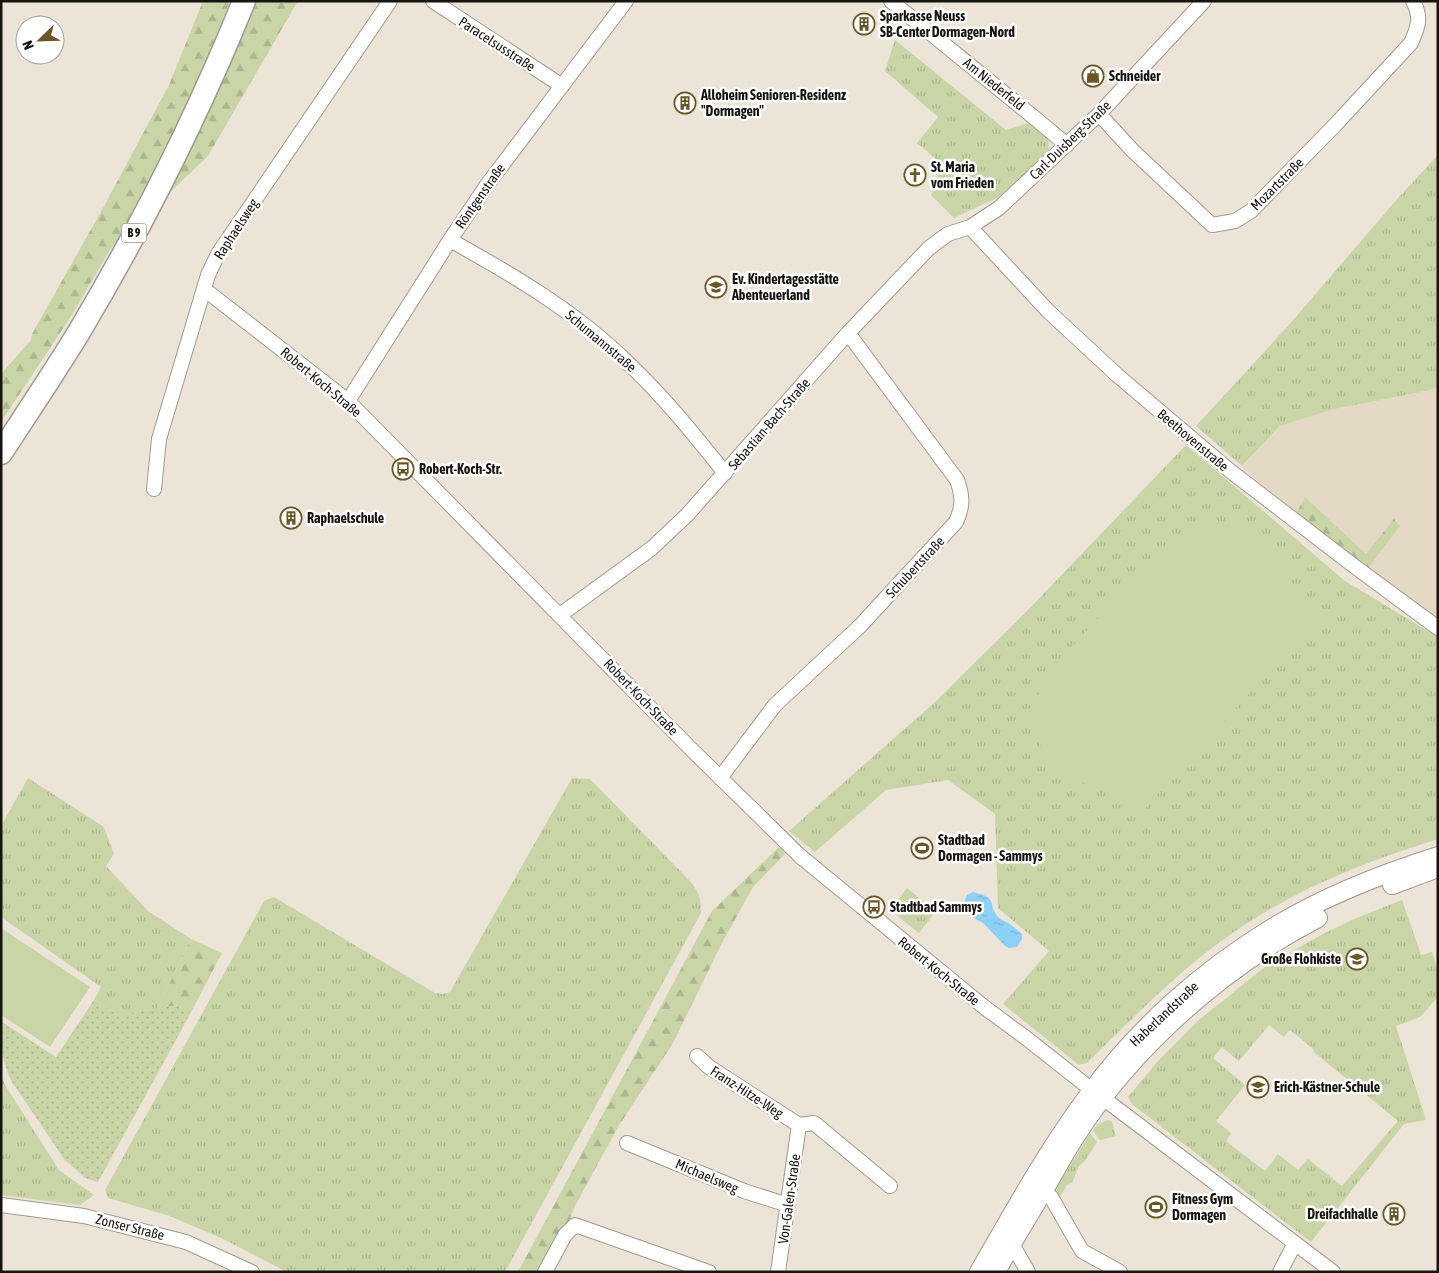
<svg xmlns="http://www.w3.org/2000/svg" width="1439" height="1273" viewBox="0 0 1439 1273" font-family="'Asap Condensed',sans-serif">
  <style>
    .built { fill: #e4d9c5 }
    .grass { fill: url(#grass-tufts); fill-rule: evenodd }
    .forest { fill: url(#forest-firs) }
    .garden { fill: url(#garden-dots) }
    .pitch { fill: #c9d5a7 }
    .water { fill: url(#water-ripples) }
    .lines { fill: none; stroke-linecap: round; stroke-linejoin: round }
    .minor-casing { stroke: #a19a8e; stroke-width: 16 }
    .tertiary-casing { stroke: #a19a8e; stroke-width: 20 }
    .primary-casing { stroke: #a19a8e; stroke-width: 25 }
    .minor { stroke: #fff; stroke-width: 14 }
    .tertiary { stroke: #fff; stroke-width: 18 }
    .primary { stroke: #fff; stroke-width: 22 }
    .labels { text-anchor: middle; stroke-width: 5; stroke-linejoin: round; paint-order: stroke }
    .shield { fill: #fff; stroke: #5d5a58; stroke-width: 1 }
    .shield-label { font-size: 12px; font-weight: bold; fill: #171410 }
    .poi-label { font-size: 14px; font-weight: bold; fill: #171410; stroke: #fff; text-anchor: start }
    .street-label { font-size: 14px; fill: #171410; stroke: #fff }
  </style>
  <defs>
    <pattern id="grass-tufts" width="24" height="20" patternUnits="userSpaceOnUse" patternTransform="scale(1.25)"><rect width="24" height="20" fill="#c9d5a7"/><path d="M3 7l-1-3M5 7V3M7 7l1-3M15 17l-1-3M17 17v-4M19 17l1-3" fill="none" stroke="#acb68f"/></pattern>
    <pattern id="forest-firs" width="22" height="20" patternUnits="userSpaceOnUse" patternTransform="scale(1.25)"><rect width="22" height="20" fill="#c9d5a7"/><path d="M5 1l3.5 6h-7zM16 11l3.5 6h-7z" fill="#acb68f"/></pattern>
    <pattern id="garden-dots" width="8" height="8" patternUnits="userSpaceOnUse" patternTransform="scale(1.25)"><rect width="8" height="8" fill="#c9d5a7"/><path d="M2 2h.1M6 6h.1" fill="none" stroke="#acb68f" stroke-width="1.8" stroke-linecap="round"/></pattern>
    <pattern id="water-ripples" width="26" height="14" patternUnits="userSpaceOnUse" patternTransform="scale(1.25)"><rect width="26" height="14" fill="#8dd1f8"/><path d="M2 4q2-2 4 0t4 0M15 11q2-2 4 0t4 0" fill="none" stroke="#79b3d4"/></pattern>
  </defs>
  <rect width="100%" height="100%" fill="#ece4d7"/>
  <path class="built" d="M 1438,366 L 1438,621 L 1296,514 L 1242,467 L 1305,400 Z"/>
  <path class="grass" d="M 895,40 L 1006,130 L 1033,122 L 1048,137 L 1049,153 L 1003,195 L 954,218 L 931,195 L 942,164 L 917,143 L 938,117 L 885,71 Z
    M 1438,155 L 1438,386 L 1430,390 L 1334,409 L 1280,426 L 1242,466 L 1196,426 L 1288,326 L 1398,198 Z
    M 1186,445 L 1345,581 L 1438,637 L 1438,839 C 1367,861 1296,889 1234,932 C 1180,969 1134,1017 1087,1063 L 1079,1065 L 1003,1004 L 1049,951 L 998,908 L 995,814 L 948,780 L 886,790 L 815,852 L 789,831 L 935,702 L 1029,609 Z
    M 28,778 L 104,827 L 114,854 L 106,866 L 148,911 L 191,939 L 157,1009 L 118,1015 L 94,1000 L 101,987 L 4,919 L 1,914 L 1,826 Z
    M 572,778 L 590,779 L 690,881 C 699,892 701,899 701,913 L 505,1272 L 287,1272 L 223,1239 L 170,1216 L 108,1198 L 105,1190 L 264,901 L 274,897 L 435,993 L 443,994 L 450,992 Z
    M 907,888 L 936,911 L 919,933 L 890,910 Z
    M 1402,900 L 1421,955 L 1432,952 L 1438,971 L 1438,997 L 1420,1017 L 1396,1026 L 1426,1120 L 1404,1124 L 1311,1242 L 1133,1105 L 1128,1097 L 1158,1061 L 1199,1020 L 1266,966 L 1319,936 L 1354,919 ZM 1269,1025 L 1284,1037 L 1290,1030 L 1312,1048 L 1315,1053 L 1398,1121 L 1342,1186 L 1308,1159 L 1298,1170 L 1278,1154 L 1265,1171 L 1226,1141 L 1231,1133 L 1216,1121 L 1245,1085 L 1213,1058 L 1222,1047 L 1239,1061 Z
    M 1,1076 L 7,1088 L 59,1170 L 94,1195 L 80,1205 L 1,1195 Z
    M 1108,1120 L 1112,1122 L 1116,1136 L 1100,1140 L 1093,1131 L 1097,1125 Z
    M 1090,1133 L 1097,1142 L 1085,1161 L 1079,1166 L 1072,1183 L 1067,1185 L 1059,1198 L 1054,1191 Z"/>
  <path class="forest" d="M 203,1 L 230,1 C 199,84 161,162 120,240 L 111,248 L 70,318 L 1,422 L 1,374 L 31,340 L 32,334 L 103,208 L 169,85 Z
    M 257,1 L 298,1 L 208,156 L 163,199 L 195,139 Z
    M 1305,497 L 1366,554 L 1394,519 L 1400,526 L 1368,568 L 1296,514 Z
    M 780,846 L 785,854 L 753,887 L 722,943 L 673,1043 L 618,1127 L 575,1206 L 566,1228 L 543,1272 L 518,1272 L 712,911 Z
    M 191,939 L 222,953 L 188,1018 L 179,1005 L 157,1009 Z"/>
  <path class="garden" d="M 94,1000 L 118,1015 L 179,1005 L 188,1018 L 98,1182 L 85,1178 L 64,1159 L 12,1082 C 2,1063 0,1044 2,1022 L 56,1057 Z"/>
  <path class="pitch" d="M 1235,522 L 1268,539 L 1288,570 L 1288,580 L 1323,612 L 1136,818 L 1101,786 L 1089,786 L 1056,769 L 1036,738 L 1035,701 L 1052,668 L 1167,543 L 1198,523 Z
    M 1,928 L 90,987 L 50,1047 L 1,1015 Z"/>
  <path class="water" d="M 973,892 C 1000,898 986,904 999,918 C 1002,921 1006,921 1010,924 C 1014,927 1018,931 1022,934 L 1022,939 L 1017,947 L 1009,948 L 1005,946 L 983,923 L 970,916 L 965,910 L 964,902 L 967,895 Z"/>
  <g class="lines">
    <g class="minor-casing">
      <path id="minor" d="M 433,1 L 562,86
        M 891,1 L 1031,115 L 1067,145
        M 1099,114 L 1132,150 L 1212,225 L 1235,221 L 1251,211 L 1336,124 L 1411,43 C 1418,27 1422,18 1413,1
        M 970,227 L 1048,311 L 1117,375 L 1229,470 L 1354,566 L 1438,628
        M 450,240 C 513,275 578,313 630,365 C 665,398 695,436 725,473
        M 204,289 L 348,401 L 690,748 L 800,856 L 984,1007 L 1026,1038 L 1092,1090
        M 348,401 L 450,240 L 487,185 L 626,1
        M 154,489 L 159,439 L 208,275 L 218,254 L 390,1
        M 560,615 L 652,548 L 687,515 L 848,333 L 929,248 L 948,234 L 970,227 L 999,208 L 1099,114 L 1204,1
        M 720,778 L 775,705 L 860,626 L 956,522 C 963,507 963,496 957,480 L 848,333
        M 697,1056 L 709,1067 L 799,1125
        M 1103,1098 L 1333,1272
        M 799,1125 L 814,1123 L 890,1186
        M 627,1143 L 744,1191 L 788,1205
        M 1044,1191 L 1051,1197 L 1082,1251 L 1120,1272
        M 1,1205 L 84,1216 L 186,1242 L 252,1272
        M 1012,1244 L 1028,1272
        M 545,1272 L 565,1235 L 575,1225 L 709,1272
        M 778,1272 L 799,1125
        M 1280,1272 L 1295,1243"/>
    </g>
    <g class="tertiary-casing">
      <path id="tertiary" d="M 1392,885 L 1438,868
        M 979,1272 C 1014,1211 1048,1149 1091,1092 C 1138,1028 1201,972 1269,930 C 1320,898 1381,874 1438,856
        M 996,1272 C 1011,1244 1028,1217 1044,1190 C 1054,1173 1064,1154 1075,1137 C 1133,1047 1223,967 1318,918"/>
    </g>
    <g class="primary-casing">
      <path id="primary" d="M 1,453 C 27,413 54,373 79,332 C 142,226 198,115 244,1"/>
    </g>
    <use href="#minor" class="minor"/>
    <use href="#tertiary" class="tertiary"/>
    <use href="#primary" class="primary"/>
  </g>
  <defs>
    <g id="building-ring" transform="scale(1.125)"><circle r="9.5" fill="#fff" stroke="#6b5625" stroke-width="1.5"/><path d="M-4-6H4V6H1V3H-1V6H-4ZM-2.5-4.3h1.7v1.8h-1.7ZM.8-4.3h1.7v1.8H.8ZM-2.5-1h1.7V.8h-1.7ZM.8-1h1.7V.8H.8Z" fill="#6b5625"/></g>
    <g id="shop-ring" transform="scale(1.125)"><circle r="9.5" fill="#fff" stroke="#6b5625" stroke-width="1.5"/><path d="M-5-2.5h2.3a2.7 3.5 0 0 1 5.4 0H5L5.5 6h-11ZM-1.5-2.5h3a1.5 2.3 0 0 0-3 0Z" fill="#6b5625"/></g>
    <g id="church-ring" transform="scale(1.125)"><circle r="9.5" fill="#fff" stroke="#6b5625" stroke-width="1.5"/><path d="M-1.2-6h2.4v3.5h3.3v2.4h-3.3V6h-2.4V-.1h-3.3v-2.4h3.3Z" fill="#6b5625"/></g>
    <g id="school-ring" transform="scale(1.125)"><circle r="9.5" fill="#fff" stroke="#6b5625" stroke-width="1.5"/><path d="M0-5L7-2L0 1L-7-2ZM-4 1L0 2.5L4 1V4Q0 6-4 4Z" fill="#6b5625"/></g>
    <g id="bus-ring" transform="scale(1.125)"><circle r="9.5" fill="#fff" stroke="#6b5625" stroke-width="1.5"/><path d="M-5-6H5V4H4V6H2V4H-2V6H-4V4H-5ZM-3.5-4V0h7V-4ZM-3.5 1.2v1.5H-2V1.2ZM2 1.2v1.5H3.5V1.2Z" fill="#6b5625"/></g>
    <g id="stadium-ring" transform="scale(1.125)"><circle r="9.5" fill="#fff" stroke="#6b5625" stroke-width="1.5"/><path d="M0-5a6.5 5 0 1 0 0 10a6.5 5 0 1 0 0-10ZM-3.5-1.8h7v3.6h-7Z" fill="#6b5625"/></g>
  </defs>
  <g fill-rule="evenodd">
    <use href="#building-ring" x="864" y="24"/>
    <use href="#shop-ring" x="1093" y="76"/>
    <use href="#building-ring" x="685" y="103"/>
    <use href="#church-ring" x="915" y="175"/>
    <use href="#school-ring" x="716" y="287"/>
    <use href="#bus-ring" x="403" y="469"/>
    <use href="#building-ring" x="291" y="518"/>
    <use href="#stadium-ring" x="922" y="848"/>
    <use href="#bus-ring" x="874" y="907"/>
    <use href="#school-ring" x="1357" y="959"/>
    <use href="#school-ring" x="1258" y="1087"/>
    <use href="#stadium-ring" x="1156" y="1207"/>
    <use href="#building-ring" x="1394" y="1214"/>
  </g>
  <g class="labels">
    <rect class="shield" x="121.5" y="223.5" width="25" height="19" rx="4"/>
    <g class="shield-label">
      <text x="134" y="237">B 9</text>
    </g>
    <g class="poi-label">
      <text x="880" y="21">Sparkasse Neuss<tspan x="880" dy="16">SB-Center Dormagen-Nord</tspan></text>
      <text x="1109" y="81">Schneider</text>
      <text x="701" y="100">Alloheim Senioren-Residenz<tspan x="701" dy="16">"Dormagen"</tspan></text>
      <text x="931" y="172">St. Maria<tspan x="931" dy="16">vom Frieden</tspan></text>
      <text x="732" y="284">Ev. Kindertagesstätte<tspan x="732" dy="16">Abenteuerland</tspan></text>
      <text x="419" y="474">Robert-Koch-Str.</text>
      <text x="307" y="523">Raphaelschule</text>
      <text x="938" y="845">Stadtbad<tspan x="938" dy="16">Dormagen - Sammys</tspan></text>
      <text x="890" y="912">Stadtbad Sammys</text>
      <text x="1341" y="964" text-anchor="end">Große Flohkiste</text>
      <text x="1274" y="1092">Erich-Kästner-Schule</text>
      <text x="1172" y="1204">Fitness Gym<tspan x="1172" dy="16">Dormagen</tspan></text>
      <text x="1378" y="1219" text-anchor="end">Dreifachhalle</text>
    </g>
    <g class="street-label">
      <text transform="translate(497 44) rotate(33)" y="5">Paracelsusstraße</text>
      <text transform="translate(994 84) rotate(39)" y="5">Am Niederfeld</text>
      <text transform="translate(1070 140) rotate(-44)" y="5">Carl-Duisberg-Straße</text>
      <text transform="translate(1277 184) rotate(-45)" y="5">Mozartstraße</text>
      <text transform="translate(480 196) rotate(-55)" y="5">Röntgenstraße</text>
      <text transform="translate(236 229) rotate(-57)" y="5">Raphaelsweg</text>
      <text transform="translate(601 341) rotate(40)" y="5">Schumannstraße</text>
      <text transform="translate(321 382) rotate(40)" y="5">Robert-Koch-Straße</text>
      <text transform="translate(769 424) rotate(-49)" y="5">Sebastian-Bach-Straße</text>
      <text transform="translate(1193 440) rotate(40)" y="5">Beethovenstraße</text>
      <text transform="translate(915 567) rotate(-47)" y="5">Schubertstraße</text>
      <text transform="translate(641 697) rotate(46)" y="5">Robert-Koch-Straße</text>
      <text transform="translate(939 971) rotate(39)" y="5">Robert-Koch-Straße</text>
      <text transform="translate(1164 1014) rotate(-43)" y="5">Haberlandstraße</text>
      <text transform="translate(747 1092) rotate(33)" y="5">Franz-Hitze-Weg</text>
      <text transform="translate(707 1176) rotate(23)" y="5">Michaelsweg</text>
      <text transform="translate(789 1199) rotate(-82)" y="5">Von-Galen-Straße</text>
      <text transform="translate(130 1227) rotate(14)" y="5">Zonser Straße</text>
    </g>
  </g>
  <rect width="1439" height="1273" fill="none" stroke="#171410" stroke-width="5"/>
  <g transform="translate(40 40) rotate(247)"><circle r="24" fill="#ffffff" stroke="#a2a19f"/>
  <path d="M0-4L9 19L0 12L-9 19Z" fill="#6b5625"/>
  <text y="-8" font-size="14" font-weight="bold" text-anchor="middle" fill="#171410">N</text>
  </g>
</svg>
